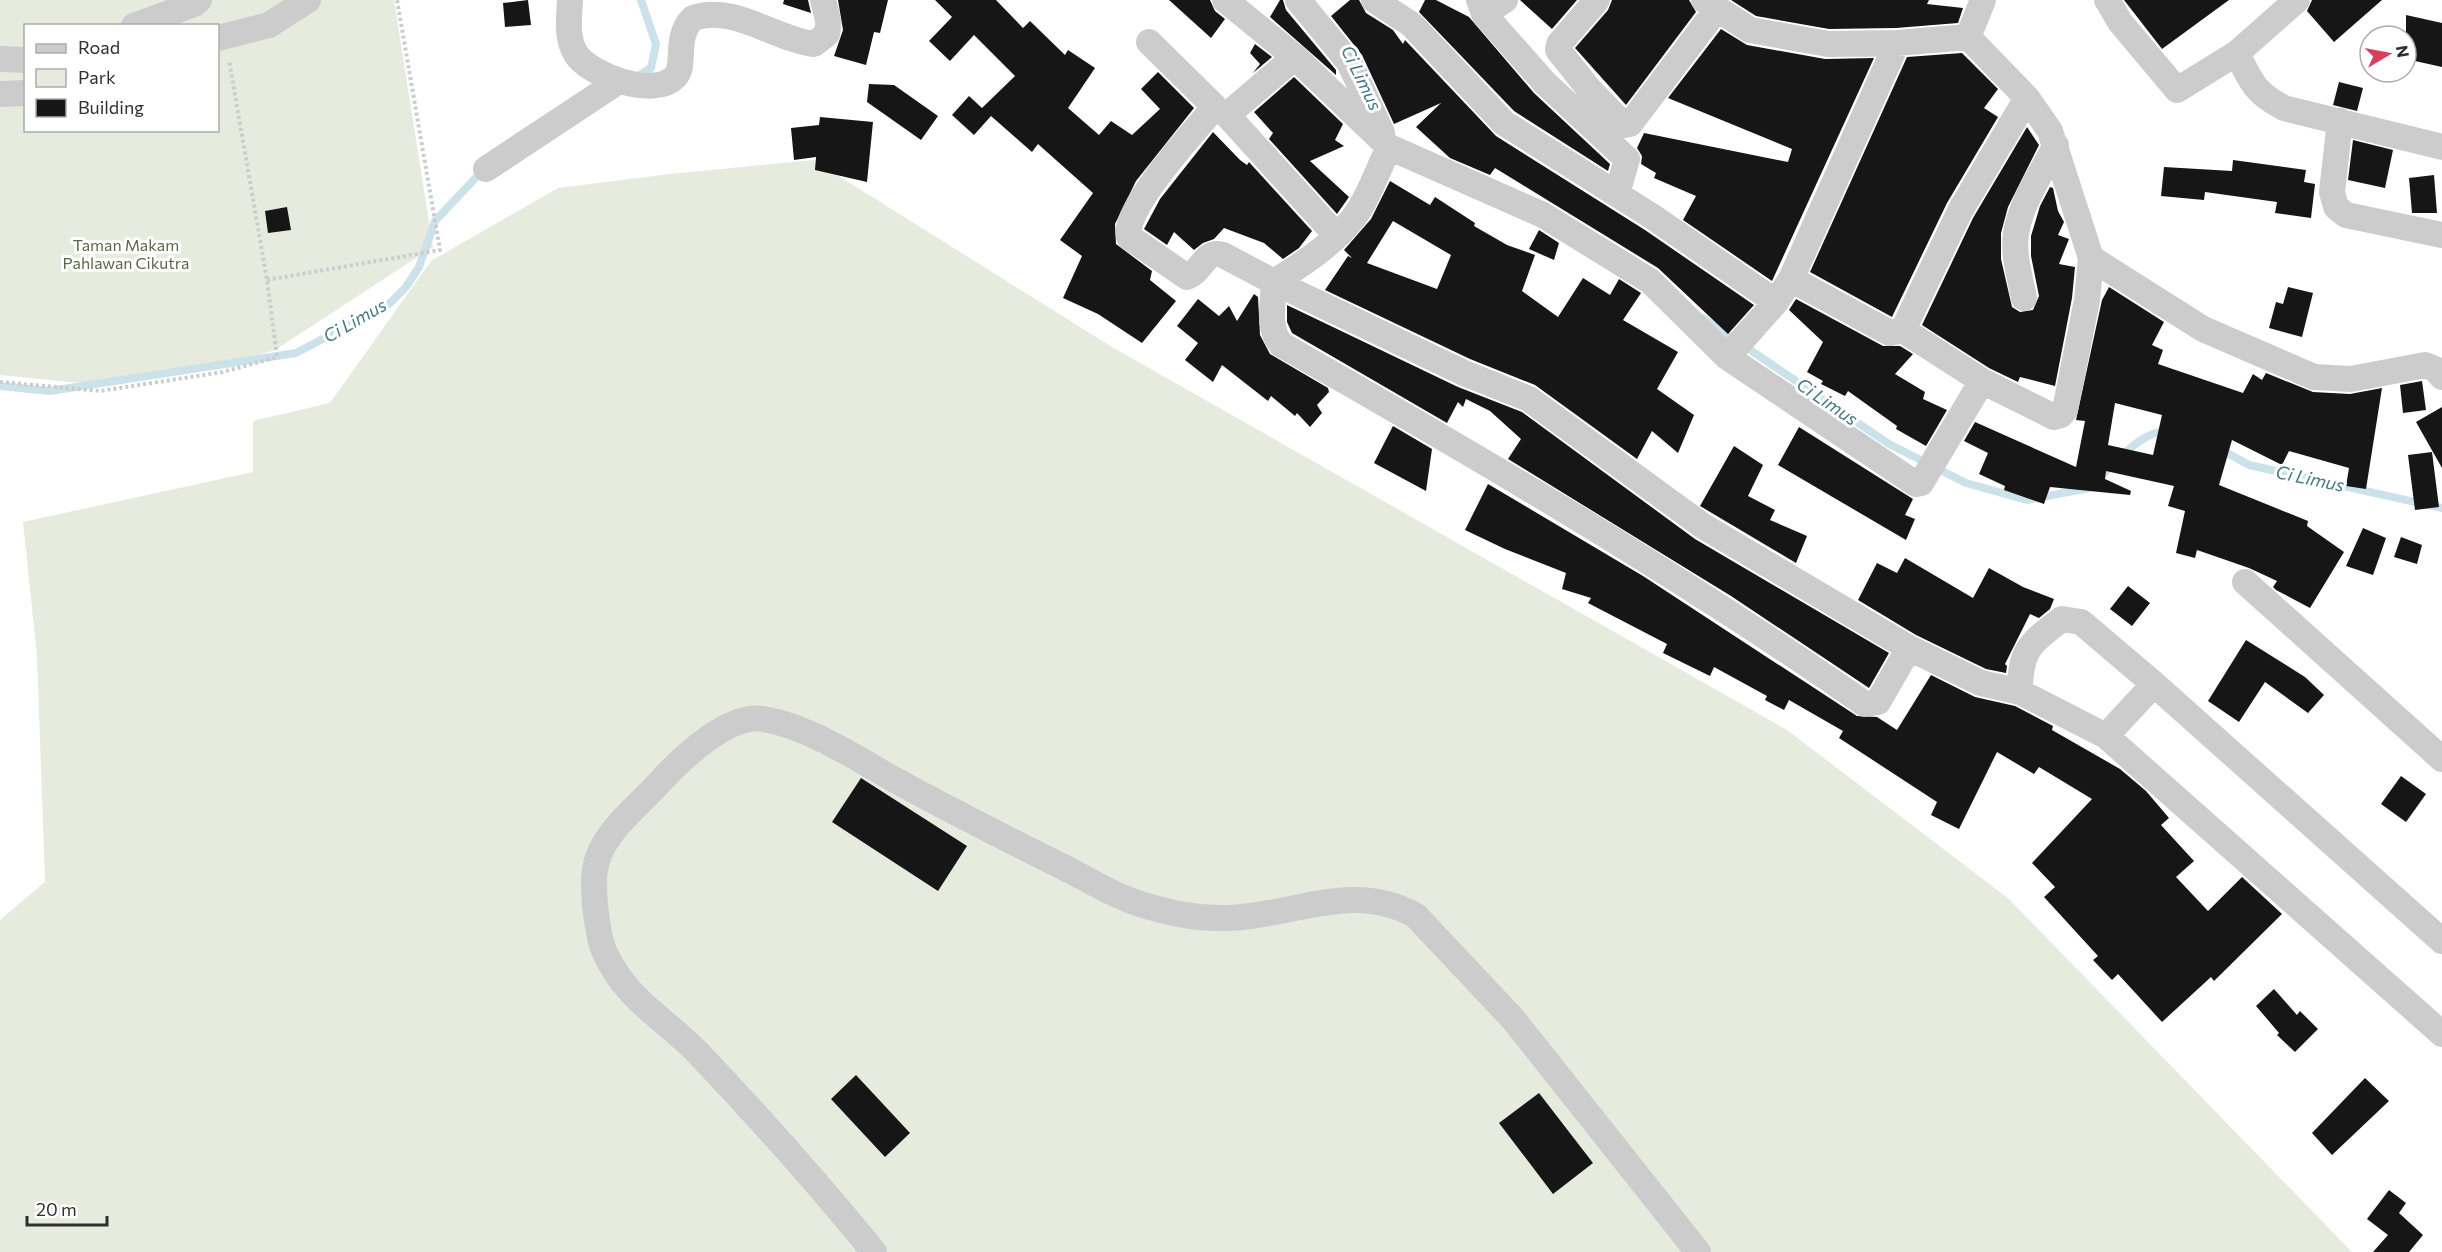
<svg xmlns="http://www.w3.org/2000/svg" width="2442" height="1252" viewBox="0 0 2442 1252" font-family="Commissioner,sans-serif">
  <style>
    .green { fill: #e7ebdd; fill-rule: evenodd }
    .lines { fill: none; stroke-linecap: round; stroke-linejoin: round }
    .stream { stroke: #cbe2ea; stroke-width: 8 }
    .building { fill: #161616; fill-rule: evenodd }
    .path { stroke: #ccc; stroke-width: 4; stroke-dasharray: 3 3; stroke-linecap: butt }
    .minor { stroke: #ccc; stroke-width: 26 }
    .labels { text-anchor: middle; stroke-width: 6; stroke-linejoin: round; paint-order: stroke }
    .park-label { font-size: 16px; fill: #58683f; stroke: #fff }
    .water-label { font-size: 18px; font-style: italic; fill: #427a8c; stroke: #fff }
  </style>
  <rect width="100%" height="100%" fill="#fff"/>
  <path class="green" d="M 0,0 L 394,0 L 433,247 L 275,350 L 231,363 L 100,385 L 0,375 ZM 26,26 L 218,26 L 218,130 L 26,130 Z
    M 813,160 L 1112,347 L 1787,730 L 2009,899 L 2352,1252 L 0,1252 L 0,920 L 45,882 L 37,656 L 23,522 L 253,472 L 253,421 L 330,403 L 431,261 L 558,188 L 670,174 Z"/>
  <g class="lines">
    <path class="stream" d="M 635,78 L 651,68 L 656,44 L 641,0
      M 1703,318 L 1889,444 L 1966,483 L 2027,500 L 2089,488
      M 0,386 L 50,391 L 296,353 L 389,304 L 406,287 L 419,267 L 435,221 L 483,170
      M 2220,449 L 2249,465 L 2442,508
      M 2098,479 C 2118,461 2141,430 2170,431"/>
  </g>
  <path class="building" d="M 528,0 L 531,25 L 505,27 L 503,3 Z
    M 784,0 L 808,0 L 811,13 L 783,4 Z
    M 838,0 L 888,0 L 880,33 L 874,32 L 866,65 L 834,56 L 843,30 Z
    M 935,0 L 996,0 L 1023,28 L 1030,21 L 1065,55 L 1068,50 L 1095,68 L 1068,108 L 1099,135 L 1111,121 L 1132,135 L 1160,109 L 1141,89 L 1158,72 L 1194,108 L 1136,181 L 1115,224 L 1116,244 L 1152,271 L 1150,280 L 1176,301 L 1142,343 L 1098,314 L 1063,298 L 1082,256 L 1060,240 L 1093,193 L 1038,144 L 1032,152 L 991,116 L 974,135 L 952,115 L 969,96 L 982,108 L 1015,76 L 974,35 L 950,61 L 929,41 L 952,17 Z
    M 1169,0 L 1210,0 L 1215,11 L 1225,19 L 1211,38 Z
    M 1280,0 L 1283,0 L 1286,10 L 1336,70 L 1336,75 L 1270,17 Z
    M 1350,0 L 1359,0 L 1366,13 L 1393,30 L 1403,44 L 1405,40 L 1496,136 L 1645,230 L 1754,305 L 1728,334 L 1658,268 L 1495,168 L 1490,175 L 1450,158 L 1416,127 L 1441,103 L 1394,124 L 1362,55 L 1331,16 Z
    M 1425,0 L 1436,0 L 1469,17 L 1534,93 L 1610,164 L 1608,171 L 1514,111 L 1419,12 Z
    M 1520,0 L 1577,0 L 1552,29 Z
    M 1612,0 L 1689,0 L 1696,12 L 1626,105 L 1575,48 L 1608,10 Z
    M 1731,0 L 1929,0 L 1927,4 L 1963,8 L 1958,23 L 1896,28 L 1829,29 L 1756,16 Z
    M 2124,0 L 2229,0 L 2162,49 Z
    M 2312,0 L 2382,0 L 2334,42 L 2307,11 Z
    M 2406,15 L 2442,23 L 2442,67 L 2406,59 Z
    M 1721,29 L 1747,45 L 1825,59 L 1874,58 L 1772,281 L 1683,220 L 1696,196 L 1654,178 L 1656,173 L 1641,164 L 1642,156 L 1637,148 L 1644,133 L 1788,162 L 1792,149 L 1668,98 Z
    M 1255,44 L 1272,57 L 1253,73 L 1260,64 L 1250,53 Z
    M 1962,53 L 1998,89 L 1984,108 L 1998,117 L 1947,203 L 1892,317 L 1810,272 L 1907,57 Z
    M 1294,77 L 1343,124 L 1335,140 L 1344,146 L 1310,161 L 1349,197 L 1337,214 L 1269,139 L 1273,133 L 1254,112 Z
    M 2339,82 L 2363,88 L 2357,111 L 2333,105 Z
    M 869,84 L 894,85 L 938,116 L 921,140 L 867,102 Z
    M 820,117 L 873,122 L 867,182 L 815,170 L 816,157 L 794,160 L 791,128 L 819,125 Z
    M 2027,127 L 2039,145 L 2008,207 L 2001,233 L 2001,259 L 2012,307 L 2020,312 L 2033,310 L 2039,296 L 2031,256 L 2031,236 L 2040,206 L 2050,187 L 2053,188 L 2058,211 L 2064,222 L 2058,235 L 2069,239 L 2059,264 L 2075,267 L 2072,298 L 2055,386 L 2020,377 L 2018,382 L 1989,368 L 1922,325 L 1973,218 Z
    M 1213,132 L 1240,160 L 1247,165 L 1249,162 L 1312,231 L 1299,248 L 1283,259 L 1264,243 L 1224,228 L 1214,239 L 1203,243 L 1194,250 L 1174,232 L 1167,245 L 1144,229 L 1160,199 Z
    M 2353,140 L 2393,150 L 2385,188 L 2348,180 Z
    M 2233,160 L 2306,170 L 2304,182 L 2315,184 L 2311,218 L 2275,213 L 2277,202 L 2205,192 L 2204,200 L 2161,196 L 2164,167 L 2232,171 Z
    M 2434,175 L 2437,213 L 2412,213 L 2409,178 Z
    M 1390,181 L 1430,205 L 1435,197 L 1475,223 L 1474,226 L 1507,245 L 1535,255 L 1522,291 L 1558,317 L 1583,278 L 1610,295 L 1619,279 L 1641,293 L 1623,320 L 1678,352 L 1657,389 L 1694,415 L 1678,453 L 1652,431 L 1637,459 L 1535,385 L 1470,359 L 1325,290 L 1348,256 L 1352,258 L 1344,250 L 1371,219 ZM 1393,221 L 1451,255 L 1437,289 L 1367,263 Z
    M 287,207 L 291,230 L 268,233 L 265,211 Z
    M 1539,230 L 1559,243 L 1554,260 L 1529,249 Z
    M 2109,287 L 2164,322 L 2152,345 L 2163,350 L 2158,364 L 2243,393 L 2253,374 L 2262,380 L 2266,373 L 2313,392 L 2350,394 L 2382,388 L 2366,489 L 2346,486 L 2349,468 L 2289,451 L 2282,465 L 2232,440 L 2219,485 L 2308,521 L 2307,526 L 2344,552 L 2310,608 L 2276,590 L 2273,587 L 2277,581 L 2249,568 L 2197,550 L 2195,558 L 2176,553 L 2185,511 L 2168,506 L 2174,486 L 2106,471 L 2105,479 L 2131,491 L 2130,495 L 2050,487 L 2044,504 L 2004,490 L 2005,486 L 1979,474 L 1988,453 L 1964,441 L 1975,422 L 2076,467 L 2085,421 L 2076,420 L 2102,300 ZM 2115,403 L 2162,415 L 2153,455 L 2108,445 Z
    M 2288,287 L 2313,293 L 2302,337 L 2269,328 L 2276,302 L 2283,304 Z
    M 1254,294 L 1258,297 L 1260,335 L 1270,354 L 1328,388 L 1329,392 L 1317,405 L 1322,413 L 1310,427 L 1297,413 L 1295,416 L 1271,396 L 1268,401 L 1222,365 L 1213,382 L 1185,360 L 1198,343 L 1177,326 L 1198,299 L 1219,316 L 1229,306 L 1237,321 Z
    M 1796,299 L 1883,346 L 1900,346 L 1913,354 L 1895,374 L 1925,392 L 1923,399 L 1947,410 L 1926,446 L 1896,429 L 1897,426 L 1848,391 L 1845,396 L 1821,384 L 1823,381 L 1807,372 L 1823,342 L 1789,310 Z
    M 1287,305 L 1458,387 L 1522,412 L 1695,539 L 1889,653 L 1869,688 L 1731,596 L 1508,459 L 1521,439 L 1490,411 L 1466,399 L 1463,407 L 1458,402 L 1447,423 L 1292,333 L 1287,322 Z
    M 2422,381 L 2426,410 L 2403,413 L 2400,385 Z
    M 2442,407 L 2442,468 L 2416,422 Z
    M 1393,426 L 1432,449 L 1426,491 L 1374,463 Z
    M 1799,427 L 1913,499 L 1905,515 L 1915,519 L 1906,540 L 1778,465 Z
    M 1734,446 L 1763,465 L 1748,496 L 1775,510 L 1770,520 L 1807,536 L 1796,563 L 1700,506 Z
    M 2432,452 L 2439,507 L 2415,510 L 2408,455 Z
    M 1488,484 L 1643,576 L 1857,716 L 1877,717 L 1897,730 L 1931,675 L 1975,697 L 2015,706 L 2053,726 L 2052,730 L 2120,769 L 2146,791 L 2169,818 L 2161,825 L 2194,861 L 2176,877 L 2208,911 L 2242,877 L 2282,914 L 2214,981 L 2211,977 L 2162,1022 L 2118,974 L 2112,980 L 2093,960 L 2098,956 L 2044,897 L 2055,887 L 2032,863 L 2092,799 L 2039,767 L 2034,774 L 1997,752 L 1959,829 L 1931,815 L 1937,802 L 1839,738 L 1843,731 L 1789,700 L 1784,710 L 1765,700 L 1767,696 L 1714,667 L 1710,676 L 1663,653 L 1667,644 L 1588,603 L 1591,598 L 1562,589 L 1566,573 L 1505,549 L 1465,530 Z
    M 2363,528 L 2386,538 L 2373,575 L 2346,566 Z
    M 2401,537 L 2422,545 L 2417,564 L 2394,557 Z
    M 1905,558 L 1973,598 L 1989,568 L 2023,587 L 2054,599 L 2050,609 L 2039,618 L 2030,614 L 2005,664 L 2007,666 L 2006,673 L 1986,669 L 1916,635 L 1858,600 L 1877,563 L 1897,573 Z
    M 2128,586 L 2150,603 L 2132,626 L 2110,609 Z
    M 2246,640 L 2305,677 L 2324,695 L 2308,713 L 2265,682 L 2239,722 L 2208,701 Z
    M 2401,776 L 2426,794 L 2406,822 L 2381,804 Z
    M 861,778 L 967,846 L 938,891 L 832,822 Z
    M 2274,989 L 2297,1015 L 2300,1011 L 2318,1029 L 2295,1052 L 2277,1035 L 2279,1033 L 2256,1006 Z
    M 856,1075 L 910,1133 L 885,1157 L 831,1099 Z
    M 2365,1078 L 2389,1101 L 2332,1155 L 2312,1133 Z
    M 1539,1093 L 1593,1163 L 1553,1194 L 1499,1123 Z
    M 2389,1190 L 2406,1203 L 2399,1213 L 2423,1235 L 2409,1252 L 2373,1252 L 2388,1235 L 2367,1219 Z"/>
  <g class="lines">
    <path class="path" d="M 267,280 L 440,250 L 397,0
      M 0,382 L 100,391 L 223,372 L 277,357 L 267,280 L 229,60"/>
    <path class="minor" d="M 570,0 C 569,18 566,38 576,54 C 589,75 654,99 675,77 C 687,65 673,38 693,18 C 734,4 774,39 814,44 L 827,34 C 830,21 826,13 823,0
      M 1225,0 L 1295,57 L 1389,147 L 1543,215 L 1650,281 L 1727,357 L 1776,302 L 1791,279 L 1897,43
      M 1298,0 L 1349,62 L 1382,133
      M 1374,0 L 1412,25 L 1504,123 L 1653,217 L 1776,302
      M 1479,0 L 1484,14 L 1545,83 L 1627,159 L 1617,194
      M 1597,0 L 1559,44 L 1558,50 L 1589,89 L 1624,125 L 1630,124 L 1717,9
      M 1704,0 L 1750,30 L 1828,44 L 1897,43 L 1968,37
      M 2107,0 L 2120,22 L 2177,90 L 2237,53 L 2297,0
      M 1484,14 L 1505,0
      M 134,26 L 194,4 L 199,0
      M 1968,37 L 2027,98 L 2050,131 L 2091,258 L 2203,329 L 2314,377 L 2351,379 L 2425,365 L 2435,369 L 2442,377
      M 1968,37 L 1983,0
      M 218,38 L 269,25 L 308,0
      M 1149,42 L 1215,107 C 1196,129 1121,211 1129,237 L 1187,277 C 1202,272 1204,249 1223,255 L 1274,282 L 1464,373 L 1529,399 L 1703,526 L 1909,648 L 1981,683 L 2020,692 L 2106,736 L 2442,1034
      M 2237,53 C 2251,82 2255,93 2284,108 L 2442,147
      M 1295,57 L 1227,115 L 1336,235
      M 0,59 L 26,60
      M 0,94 L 26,93
      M 2340,121 L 2332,192 L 2336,207 L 2346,215 L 2442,235
      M 1389,147 C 1379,167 1371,191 1359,210 C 1339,241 1304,263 1274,282 C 1273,303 1267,330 1282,345 C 1480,458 1678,574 1865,704 L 1878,702 L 1909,648
      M 486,169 L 619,81
      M 1791,279 L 1890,333 L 1903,330 L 1982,381 L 2054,417 L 2061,415 L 2065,410 L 2087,300 L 2091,258
      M 2024,298 C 2020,277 2013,255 2016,234 C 2020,204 2042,172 2056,145
      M 1903,330 L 1960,211 L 2027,98
      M 1727,357 L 1916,484 L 1921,483 L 1982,381
      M 2245,582 L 2442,759
      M 2020,692 C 2020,650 2030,643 2062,619 L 2081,622 L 2154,684
      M 2106,736 L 2154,684 L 2442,941
      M 874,1252 C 818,1183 759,1117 698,1053 C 665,1019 627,1000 606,955 C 597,938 592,889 595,870 C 599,836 635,809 657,785 C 680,760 728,713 763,719 C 807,726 855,757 893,779 C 948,809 1003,837 1059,865 C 1082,876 1105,891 1129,900 C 1159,911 1195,919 1228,918 C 1294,916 1354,880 1416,916 L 1513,1019 L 1698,1252"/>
  </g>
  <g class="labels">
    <g class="park-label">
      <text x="126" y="251">Taman Makam<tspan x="126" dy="18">Pahlawan Cikutra</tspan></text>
    </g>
    <g class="water-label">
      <text transform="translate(1361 78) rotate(64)" y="6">Ci Limus</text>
      <text transform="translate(355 321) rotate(-30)" y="6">Ci Limus</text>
      <text transform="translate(1827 402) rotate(34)" y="6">Ci Limus</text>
      <text transform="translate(2310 479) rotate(12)" y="6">Ci Limus</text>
    </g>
  </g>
  <rect x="24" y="24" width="195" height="108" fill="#ffffff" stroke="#acacac" stroke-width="1.5"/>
  <rect x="36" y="44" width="30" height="9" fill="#cccccc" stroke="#acacac" stroke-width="1.5"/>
  <text x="78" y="54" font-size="18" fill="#2f2f2f">Road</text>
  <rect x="36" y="69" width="30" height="18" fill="#e7ebdd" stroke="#acacac" stroke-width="1.5"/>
  <text x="78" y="84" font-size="18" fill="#2f2f2f">Park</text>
  <rect x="36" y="99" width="30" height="18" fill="#161616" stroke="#acacac" stroke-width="1.5"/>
  <text x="78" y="114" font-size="18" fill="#2f2f2f">Building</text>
  <g transform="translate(2388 54) rotate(80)"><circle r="28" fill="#ffffff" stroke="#acacac" stroke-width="1.5"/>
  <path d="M0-4.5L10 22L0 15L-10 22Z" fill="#da3d60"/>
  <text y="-9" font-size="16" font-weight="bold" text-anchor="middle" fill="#2f2f2f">N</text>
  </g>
  <path d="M27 1216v9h80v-9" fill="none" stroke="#2f2f2f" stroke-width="3"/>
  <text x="36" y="1216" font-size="18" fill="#2f2f2f" stroke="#ffffff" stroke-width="4.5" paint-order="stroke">20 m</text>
</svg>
